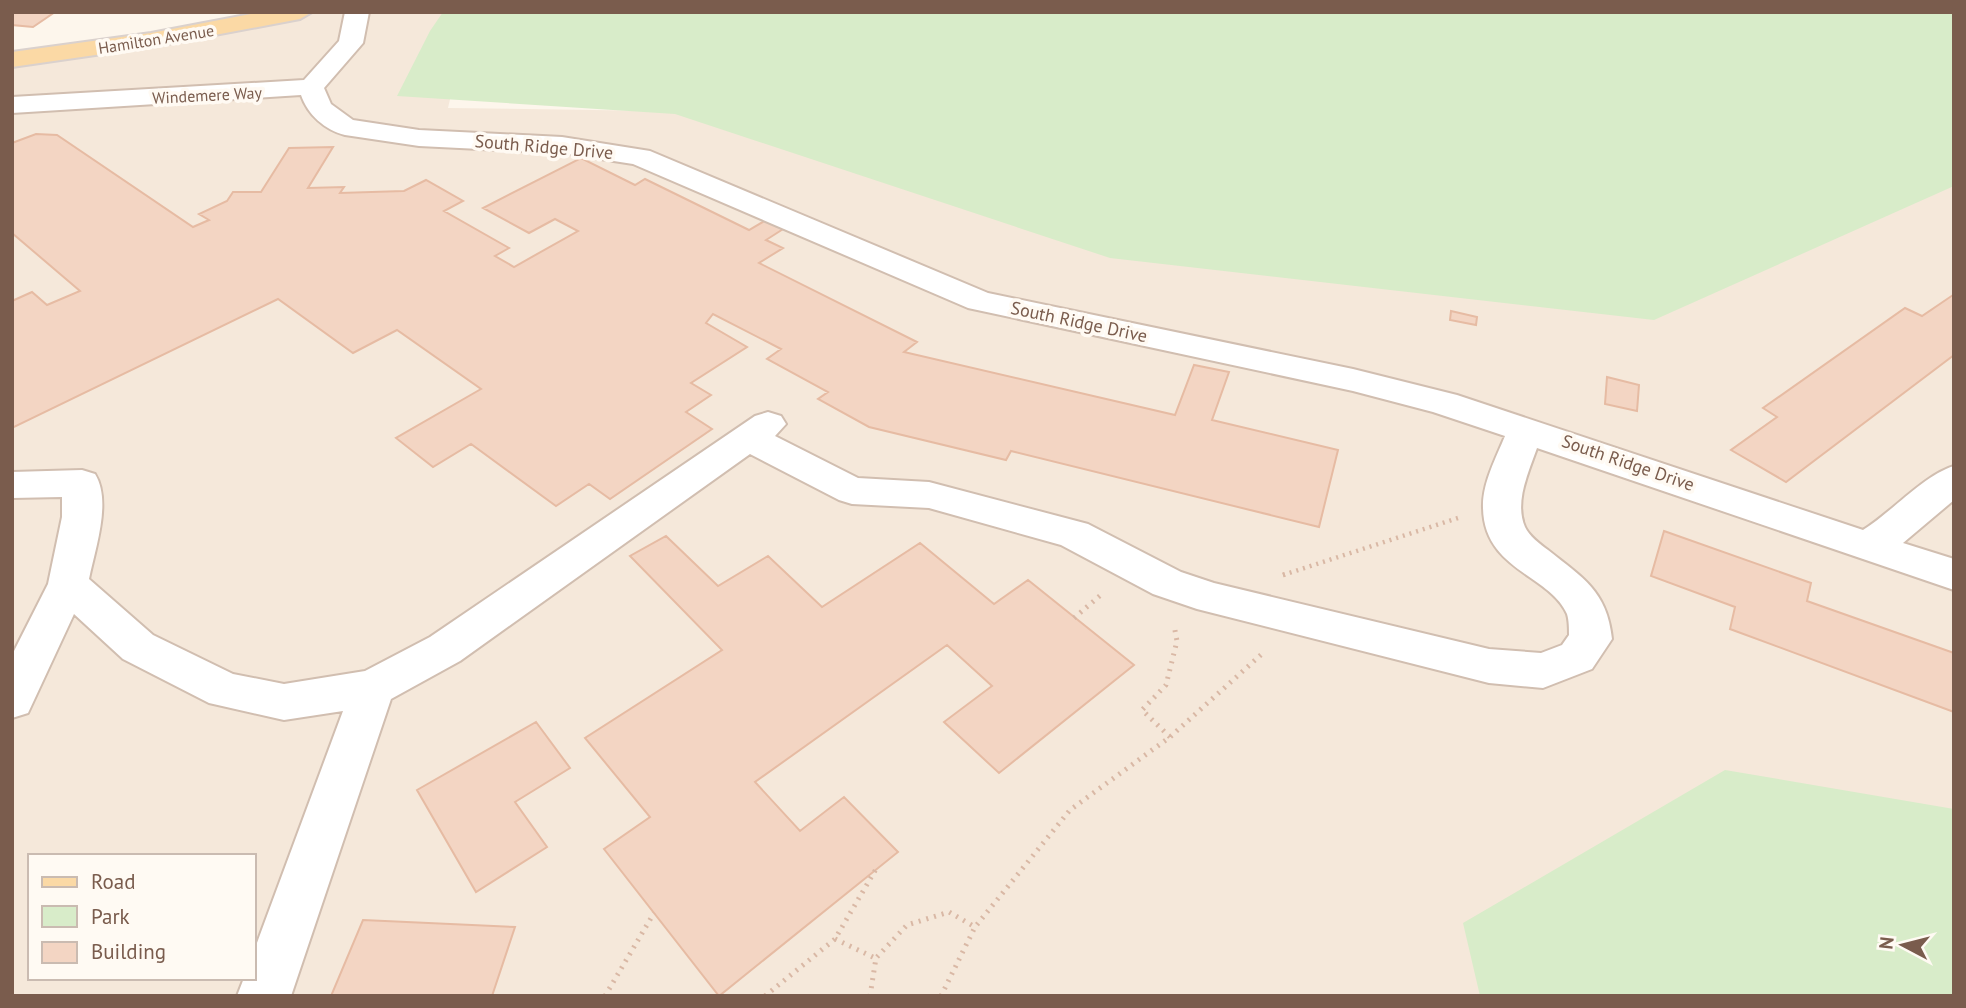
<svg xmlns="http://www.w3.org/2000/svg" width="1966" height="1008" viewBox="0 0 1966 1008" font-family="'PT Sans',sans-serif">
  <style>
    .residential { fill: #f5e8da; fill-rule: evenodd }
    .green { fill: #d8ecc9 }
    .building { fill: #f3d5c3; stroke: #e6bba3; stroke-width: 2 }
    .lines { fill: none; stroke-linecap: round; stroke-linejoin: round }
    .minor-casing { stroke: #d1beb0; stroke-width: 4 }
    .major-casing { stroke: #dad1cd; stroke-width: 4 }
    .path-far1 { stroke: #d9b8a5; stroke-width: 4.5; stroke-dasharray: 2 5; stroke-linecap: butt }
    .path { stroke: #d9b8a5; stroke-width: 5; stroke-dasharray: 2 6; stroke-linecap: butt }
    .minor { fill: #fff; fill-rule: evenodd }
    .major { fill: #fbd9a5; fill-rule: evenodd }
    .labels { text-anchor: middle; stroke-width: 7; stroke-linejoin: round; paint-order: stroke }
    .far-street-label { font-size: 16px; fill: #7a5c4d; stroke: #fffaf3 }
    .street-label { font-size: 18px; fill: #7a5c4d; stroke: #fffaf3 }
  </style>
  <rect width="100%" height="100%" fill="#fdf6ec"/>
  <path class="residential" d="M 300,12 L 470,12 L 448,108 L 1954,129 L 1954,996 L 12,996 L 12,60 ZM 30,856 L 254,856 L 254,978 L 30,978 Z"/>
  <path class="green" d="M 443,12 L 1954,12 L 1954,186 L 1654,320 L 1110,258 L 675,114 L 397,96 L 430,31 Z
    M 1725,770 L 1954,809 L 1954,996 L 1480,996 L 1463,923 Z"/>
  <path class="building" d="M 12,12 L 55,12 L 33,27 L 12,25 Z
    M 36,134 L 57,135 L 193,227 L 209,220 L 199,214 L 227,201 L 233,192 L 261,192 L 289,148 L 333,147 L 308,188 L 344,187 L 340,193 L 404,191 L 426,180 L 463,201 L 444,211 L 509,248 L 495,256 L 514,267 L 578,231 L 555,219 L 529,233 L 483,208 L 581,158 L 635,185 L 645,179 L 749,230 L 773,216 L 791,224 L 766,240 L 783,248 L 759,263 L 917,342 L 904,352 L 1175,415 L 1194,365 L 1229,372 L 1212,420 L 1338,450 L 1319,527 L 1011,451 L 1006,460 L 869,427 L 818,399 L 828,392 L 767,359 L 781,349 L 713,314 L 706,323 L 747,347 L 691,383 L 711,395 L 686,412 L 712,429 L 610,499 L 589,484 L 556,506 L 471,444 L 433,467 L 396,438 L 481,389 L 397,330 L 353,353 L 278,299 L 12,428 L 12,301 L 32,292 L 47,305 L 80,291 L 12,233 L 12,143 Z
    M 1953,295 L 1954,355 L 1786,482 L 1731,450 L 1777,417 L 1763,408 L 1905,308 L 1922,316 Z
    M 1451,311 L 1477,317 L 1476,325 L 1450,320 Z
    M 1607,377 L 1639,385 L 1637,411 L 1605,404 Z
    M 1664,531 L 1811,583 L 1807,601 L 1954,653 L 1954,712 L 1730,629 L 1735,607 L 1651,576 Z
    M 666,536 L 718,586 L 768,556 L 822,607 L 920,543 L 994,604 L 1028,580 L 1134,665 L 999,773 L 944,722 L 992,686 L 947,645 L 755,782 L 800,831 L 844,797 L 898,852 L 719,996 L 604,849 L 650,817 L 585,738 L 722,650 L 630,556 Z
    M 536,722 L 570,768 L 515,802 L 547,847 L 476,892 L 417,790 Z
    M 363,920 L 515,927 L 492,996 L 331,996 Z"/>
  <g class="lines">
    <g class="minor-casing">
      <path id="minor" d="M 345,12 L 369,12 L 363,43 L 324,88 L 331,104 L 353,120 L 419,130 L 562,137 L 650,151 L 988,293 L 1353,369 L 1457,395 L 1863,530 C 1892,512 1924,475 1954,466 L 1954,500 L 1903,543 L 1954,559 L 1954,590 L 1537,448 C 1529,471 1514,502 1525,527 C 1529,536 1540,544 1548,550 C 1583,578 1607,591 1612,639 L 1592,669 L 1543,688 L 1489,683 L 1197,609 L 1153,594 L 1061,545 L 929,508 L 852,504 L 839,500 L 750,454 L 460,661 L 391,699 L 291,996 L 237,996 L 244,978 L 254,978 L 254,951 L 343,711 L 284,720 L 209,703 L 123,659 L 74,614 L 28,713 L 12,718 L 12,655 L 48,584 L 62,517 L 62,497 L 12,498 L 12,472 L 82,470 L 95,474 C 112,501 95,549 89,579 L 153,635 L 233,674 L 284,684 L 365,671 L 430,637 L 755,416 L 768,412 L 781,416 L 786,424 L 775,436 L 858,478 L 929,482 L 1088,524 L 1181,572 L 1214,583 L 1489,649 L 1541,653 L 1562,645 L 1569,635 C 1569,629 1569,620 1567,614 C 1550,575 1484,570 1483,508 C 1482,484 1496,458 1505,436 L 1433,412 L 1353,391 L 968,308 L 633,164 L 562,153 L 419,146 L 345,135 C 325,130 308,115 301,95 L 12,113 L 12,97 L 304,80 L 339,41 Z"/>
    </g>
    <g class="major-casing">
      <path id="major" d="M 261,12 L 312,12 L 300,19 L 151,47 L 12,67 L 12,52 L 151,33 Z"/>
    </g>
    <path class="path-far1" d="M 1283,575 L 1461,517"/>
    <path class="path" d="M 1283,575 L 1286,574
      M 1074,618 L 1103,593
      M 1170,737 L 1142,710 L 1166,685 L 1177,641 L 1174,625
      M 835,939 L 875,958
      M 605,996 L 654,913
      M 765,996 L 835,939 L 876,869
      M 870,996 L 876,958 L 907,925 L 949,912 L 975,927
      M 941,996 L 975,927 L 1070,810 L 1170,737 L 1264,652"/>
    <use href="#minor" class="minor"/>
    <use href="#major" class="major"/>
  </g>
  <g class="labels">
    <g class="far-street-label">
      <text transform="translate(156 39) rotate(-9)" y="6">Hamilton Avenue</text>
      <text transform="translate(207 95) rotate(-3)" y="6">Windemere Way</text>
    </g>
    <g class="street-label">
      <text transform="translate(544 147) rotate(5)" y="6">South Ridge Drive</text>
      <text transform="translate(1079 322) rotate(12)" y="6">South Ridge Drive</text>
      <text transform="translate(1628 463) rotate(19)" y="6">South Ridge Drive</text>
    </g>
  </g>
  <rect width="1966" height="1008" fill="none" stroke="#7a5c4d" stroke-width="28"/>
  <rect x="28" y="854" width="228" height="126" fill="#fffaf3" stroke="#cabbb1" stroke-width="2"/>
  <rect x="42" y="877" width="35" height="10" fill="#fbd9a5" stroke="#cabbb1" stroke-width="2"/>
  <text x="91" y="889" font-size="21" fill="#7a5c4d">Road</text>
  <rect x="42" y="906" width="35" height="21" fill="#d8ecc9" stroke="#cabbb1" stroke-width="2"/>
  <text x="91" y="924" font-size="21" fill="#7a5c4d">Park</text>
  <rect x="42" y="942" width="35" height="21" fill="#f3d5c3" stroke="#cabbb1" stroke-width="2"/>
  <text x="91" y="959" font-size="21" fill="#7a5c4d">Building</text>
  <g transform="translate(1903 945) rotate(277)" stroke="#fffaf3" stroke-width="5" paint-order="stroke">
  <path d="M0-5L12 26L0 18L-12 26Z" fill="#7a5c4d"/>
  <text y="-10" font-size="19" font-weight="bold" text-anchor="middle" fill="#7a5c4d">N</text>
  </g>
</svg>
